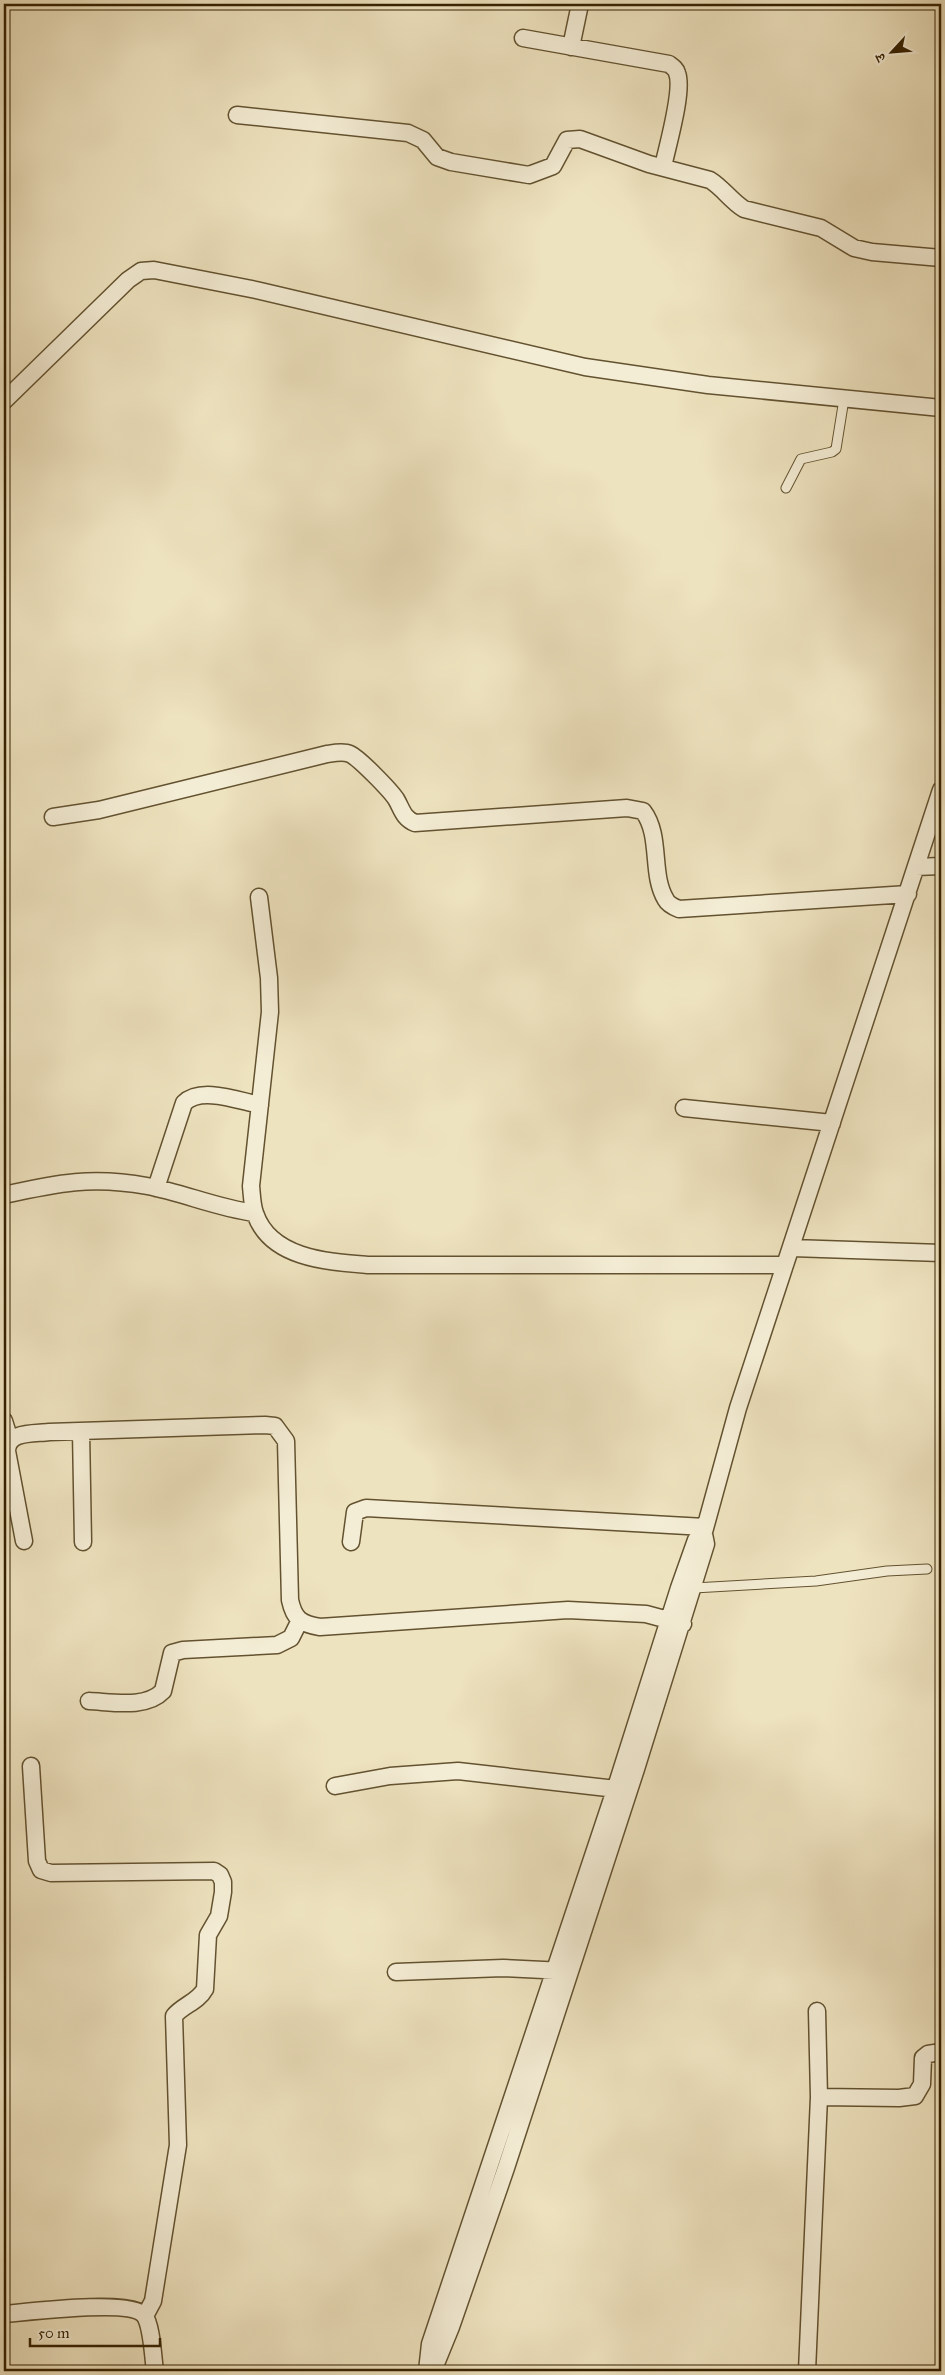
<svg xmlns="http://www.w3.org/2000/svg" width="945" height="2375" viewBox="0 0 945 2375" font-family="'IM FELL Great Primer','Noto Serif Devanagari',serif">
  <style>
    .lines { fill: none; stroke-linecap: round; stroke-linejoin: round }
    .service-casing { stroke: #635230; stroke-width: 11 }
    .minor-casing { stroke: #635230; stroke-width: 19 }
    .service { stroke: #f4edd5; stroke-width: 9 }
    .minor { stroke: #f4edd5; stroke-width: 16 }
  </style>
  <rect width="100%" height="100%" fill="#eee3bf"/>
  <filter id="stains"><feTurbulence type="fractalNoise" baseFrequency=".004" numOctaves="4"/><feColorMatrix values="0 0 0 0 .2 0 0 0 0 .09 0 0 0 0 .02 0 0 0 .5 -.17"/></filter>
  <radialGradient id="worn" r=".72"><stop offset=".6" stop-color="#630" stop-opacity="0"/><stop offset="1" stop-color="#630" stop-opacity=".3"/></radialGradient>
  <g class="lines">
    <g class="service-casing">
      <path id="service" d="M 786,488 L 801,459 L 832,452 L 836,449 L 844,399
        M 694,1588 L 816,1581 L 887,1571 L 927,1569"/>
    </g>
    <g class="minor-casing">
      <path id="minor" d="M 523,38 L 669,64 C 673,67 676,69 677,73 C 684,90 667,147 663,167
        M 571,47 L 580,4
        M 237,115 L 408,133 L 423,140 L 437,157 L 451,162 L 529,175 L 553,166 L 567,140 L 580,139 L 649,164 L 710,180 C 723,188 731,201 744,209 L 821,228 L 854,248 L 872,252 L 941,258
        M 4,401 L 128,280 L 141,271 L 154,270 L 256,290 L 585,367 L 708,385 L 941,408
        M 53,817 L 99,810 L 327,754 C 334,753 343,751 350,754 C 359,758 390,790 396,799 C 402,809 403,818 415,823 L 627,808 L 643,811 C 662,836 650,874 666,900 C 668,904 674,907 679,909 L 908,894
        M 916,867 L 941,866
        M 259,897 L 269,978 L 270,1012 L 251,1186 C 252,1195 252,1205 255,1213 C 270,1259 329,1262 369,1265 L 785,1265
        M 684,1108 L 832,1123
        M 156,1188 L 184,1103 C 201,1086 239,1101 260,1105
        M 4,1195 C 58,1183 92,1176 147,1186 C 184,1193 217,1208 255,1213
        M 792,1248 L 941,1253
        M 4,1421 L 10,1440
        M 81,1431 L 83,1542
        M 24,1541 L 7,1451 C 7,1431 34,1434 49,1432 L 265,1425 L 275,1426 L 286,1441 L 290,1600 C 294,1619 301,1624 320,1627 L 568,1610 L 646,1614 L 683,1624
        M 351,1542 L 355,1512 L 366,1508 L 705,1527
        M 89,1701 C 112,1702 146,1709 163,1691 L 172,1653 L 183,1650 L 277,1645 L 291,1638 L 299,1622
        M 31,1766 L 37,1861 L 41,1870 L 51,1873 L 214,1871 L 220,1875 L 223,1882 L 223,1892 L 219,1916 L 208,1935 L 205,1989 C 198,2002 183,2005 174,2016 L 178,2145 L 153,2301 L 145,2316
        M 335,1786 L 390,1776 L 458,1771 L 625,1790
        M 396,1972 L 503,1968 L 564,1971
        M 819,2097 L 899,2098 L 915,2096 L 922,2084 L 923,2058 L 928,2054 L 941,2052
        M 4,2314 C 28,2312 130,2299 144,2315 C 152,2325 153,2358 155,2371
        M 427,2371 L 430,2344 L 616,1787 L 679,1588 L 696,1540 L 704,1532 L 738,1408 L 941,790
        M 433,2371 L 451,2327 L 506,2168 L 636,1769 L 706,1544 L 704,1534
        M 807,2371 L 819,2097 L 817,2011"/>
    </g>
    <use href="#service" class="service"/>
    <use href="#minor" class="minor"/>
  </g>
  <rect width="945" height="2375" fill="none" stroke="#eee3bf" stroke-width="20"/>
  <rect x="5" y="5" width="935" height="2365" fill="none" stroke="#352101" stroke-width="2.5"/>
  <rect x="10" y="10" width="925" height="2355" fill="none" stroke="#352101"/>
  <g transform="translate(892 52) rotate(244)" stroke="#f4edd5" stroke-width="4" paint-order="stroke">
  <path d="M0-4L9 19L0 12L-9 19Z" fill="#352101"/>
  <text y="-8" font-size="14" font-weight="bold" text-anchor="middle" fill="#352101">उ</text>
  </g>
  <path d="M30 2338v8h130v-8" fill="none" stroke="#352101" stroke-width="2.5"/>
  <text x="38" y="2338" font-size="15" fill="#352101" stroke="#f4edd5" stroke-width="4" paint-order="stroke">50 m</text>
  <rect width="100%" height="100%" filter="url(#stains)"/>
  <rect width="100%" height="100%" fill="url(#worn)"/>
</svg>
